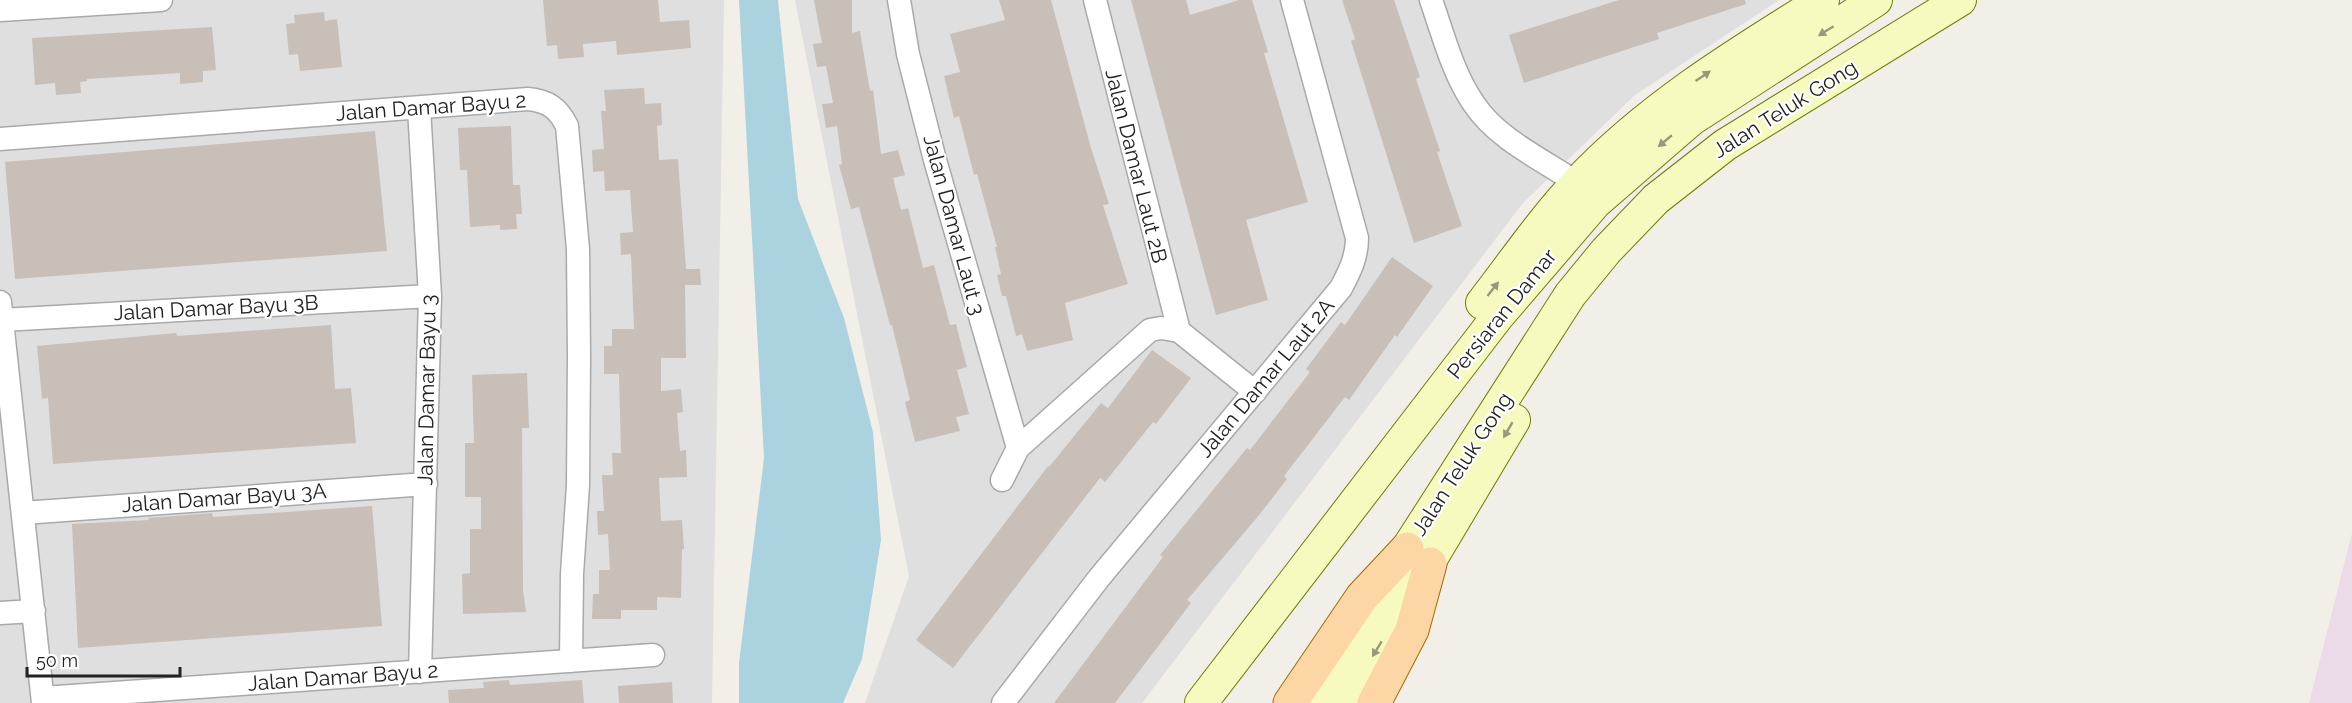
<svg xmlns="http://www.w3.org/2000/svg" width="2352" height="703" viewBox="0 0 2352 703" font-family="Raleway,sans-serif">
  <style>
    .residential { fill: #e0dfdf }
    .industrial { fill: #ebdbe8 }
    .water { fill: #aad3df }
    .building { fill: #c7bfb8 }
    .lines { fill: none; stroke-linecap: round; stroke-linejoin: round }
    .street-casing { stroke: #a9a9a9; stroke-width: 25 }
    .secondary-casing { stroke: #707d05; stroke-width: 34 }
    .primary-casing { stroke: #a06b00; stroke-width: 35 }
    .street { stroke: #fff; stroke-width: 22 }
    .secondary { stroke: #f7fabf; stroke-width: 32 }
    .primary { stroke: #fcd6a4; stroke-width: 33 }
    .oneway { fill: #979978 }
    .labels { text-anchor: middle; stroke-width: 4.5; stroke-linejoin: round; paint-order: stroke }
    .street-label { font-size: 21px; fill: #222; stroke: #fff }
  </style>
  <rect width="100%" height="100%" fill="#f2efe9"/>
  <path class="residential" d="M 0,0 L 724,0 L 712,703 L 0,703 Z
    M 795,0 L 1779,0 L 1635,95 L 1523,203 L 1142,703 L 865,703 L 909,576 Z"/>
  <path class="industrial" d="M 2352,533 L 2352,703 L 2309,703 Z"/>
  <path class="water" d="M 739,0 L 778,0 L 798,199 L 844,318 L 873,432 L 881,540 L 862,659 L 843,703 L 739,703 L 739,663 L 764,458 Z"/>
  <path class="building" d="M 543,0 L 658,0 L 660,22 L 689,20 L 691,48 L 617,55 L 616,41 L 583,44 L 584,57 L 558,59 L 557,45 L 547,46 Z
    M 814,0 L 852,0 L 852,33 L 860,31 L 870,91 L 873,90 L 881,154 L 898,150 L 905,175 L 893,178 L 901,210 L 908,208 L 923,268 L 934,265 L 950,325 L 956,324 L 967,367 L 957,370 L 969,414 L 956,417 L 960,431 L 915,442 L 905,402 L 910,400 L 892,325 L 890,325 L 859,207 L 851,209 L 839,165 L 842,164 L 837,126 L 826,128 L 822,104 L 833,103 L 826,66 L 817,67 L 813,44 L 822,43 Z
    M 999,0 L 1051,0 L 1091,148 L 1109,204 L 1103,205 L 1128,284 L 1065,303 L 1073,340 L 1027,351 L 1022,334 L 1016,336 L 1006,296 L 1002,296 L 997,275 L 1001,274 L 995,247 L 997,247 L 977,174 L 974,175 L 959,116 L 954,118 L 944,76 L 960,72 L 950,34 L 1005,20 Z
    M 1131,0 L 1186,0 L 1190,15 L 1239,0 L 1252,0 L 1268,52 L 1264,53 L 1308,202 L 1246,220 L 1268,300 L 1216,315 Z
    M 1342,0 L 1394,0 L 1420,77 L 1416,79 L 1440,151 L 1437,152 L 1462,226 L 1414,243 L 1351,41 L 1355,39 Z
    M 1619,0 L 1745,0 L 1746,4 L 1657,33 L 1659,39 L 1524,83 L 1509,35 Z
    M 324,12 L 325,21 L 337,19 L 342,67 L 300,71 L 298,54 L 289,55 L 286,24 L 295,23 L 294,15 Z
    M 212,27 L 216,70 L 203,71 L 203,82 L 180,84 L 180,73 L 87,79 L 87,81 L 80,82 L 81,93 L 56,95 L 55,83 L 35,85 L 32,38 Z
    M 644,88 L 645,104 L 661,103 L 662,125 L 657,126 L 659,160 L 678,159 L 686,269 L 700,269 L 701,285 L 685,285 L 686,358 L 661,358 L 661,391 L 681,389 L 683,412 L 677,413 L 680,451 L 686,450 L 687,477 L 659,478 L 661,521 L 682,520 L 684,549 L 682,549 L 681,598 L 657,597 L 657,610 L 621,610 L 621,619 L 592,619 L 593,594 L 599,594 L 599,570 L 610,570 L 608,534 L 598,535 L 597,511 L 604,511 L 602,475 L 613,475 L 612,453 L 621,453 L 619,374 L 604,374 L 604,346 L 612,346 L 612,329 L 634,329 L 631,254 L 621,255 L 620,233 L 633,232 L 630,190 L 605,191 L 604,171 L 593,172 L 592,150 L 604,149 L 601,111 L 606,111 L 604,90 Z
    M 511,126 L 513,185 L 520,185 L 522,214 L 516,214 L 517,229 L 500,230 L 500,225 L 470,227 L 467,170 L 460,170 L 458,128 Z
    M 375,131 L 387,251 L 15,279 L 5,162 Z
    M 1392,257 L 1433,286 L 1397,337 L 1395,335 L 1349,400 L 1345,397 L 1284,476 L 1287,479 L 1260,514 L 1187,600 L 1191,603 L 1115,703 L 1054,703 L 1163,557 L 1160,555 L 1247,448 L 1250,450 L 1310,372 L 1306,369 L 1341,322 L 1345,325 Z
    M 331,325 L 335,389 L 351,388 L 356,443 L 53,464 L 48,398 L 42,399 L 37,346 L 176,333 L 177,336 Z
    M 1152,350 L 1191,378 L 1156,424 L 1153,422 L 1105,482 L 1100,478 L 953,668 L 916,640 L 1048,466 L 1049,467 L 1101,403 L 1108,408 Z
    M 527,373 L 529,428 L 522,428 L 523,590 L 526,612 L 463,614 L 462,574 L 470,573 L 470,529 L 481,529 L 481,497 L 465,497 L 465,443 L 474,443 L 472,375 Z
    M 372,506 L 382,626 L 78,648 L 72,524 L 149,520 L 148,518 L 212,513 L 213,517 Z
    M 509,680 L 510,685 L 582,680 L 584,703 L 449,703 L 448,690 L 484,688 L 483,682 Z
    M 672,682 L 673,703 L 619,703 L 618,686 Z"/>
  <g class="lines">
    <g class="street-casing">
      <path id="street" d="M 899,0 L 908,54 L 935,160 L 1018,448
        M 1095,0 L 1179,331
        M 1431,0 C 1443,34 1453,74 1474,104 C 1497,139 1543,160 1577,183 L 1586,193
        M 0,10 L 161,0
        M 419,108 L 430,296 L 420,672
        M 0,139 L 528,99 C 548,101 558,108 567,126 L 578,249 L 579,357 L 578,485 L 572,574 L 571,661
        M 0,302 L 43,703
        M 2,320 L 430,296
        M 1002,480 L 1018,448 L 1150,330 L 1161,328 L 1179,331 L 1255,392
        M 23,513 L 426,484
        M 0,613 L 34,611
        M 43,698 L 653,655
        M 1003,703 L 1099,578 L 1341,288 C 1350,271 1357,257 1357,238 L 1292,0"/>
    </g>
    <g class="secondary-casing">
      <path id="secondary" d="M 1482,303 C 1513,263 1543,219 1578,182 C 1649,107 1736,54 1823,0
        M 1201,703 L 1498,316 L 1595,203 L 1692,119 L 1876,0
        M 1314,703 L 1407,549 L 1570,295 L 1606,251 L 1656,199 L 1725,145 L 1960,0
        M 1345,703 L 1514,420"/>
    </g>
    <g class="primary-casing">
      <path id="primary" d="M 1290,703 L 1362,597 L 1407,549
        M 1374,703 L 1412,630 L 1430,564"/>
    </g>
    <use href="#street" class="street"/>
    <use href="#secondary" class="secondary"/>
    <use href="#primary" class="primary"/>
  </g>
  <defs><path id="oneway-solid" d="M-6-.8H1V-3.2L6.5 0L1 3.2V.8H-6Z" transform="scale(1.5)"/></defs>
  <g class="oneway">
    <use href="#oneway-solid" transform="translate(1826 31) rotate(148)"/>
    <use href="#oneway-solid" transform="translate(1703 76) rotate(-34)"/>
    <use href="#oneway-solid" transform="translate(1665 141) rotate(140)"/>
    <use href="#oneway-solid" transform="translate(1493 289) rotate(-52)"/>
    <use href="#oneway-solid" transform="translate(1508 430) rotate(120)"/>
    <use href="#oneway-solid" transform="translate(1377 649) rotate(121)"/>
  </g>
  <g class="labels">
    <g class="street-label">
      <text transform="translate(431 107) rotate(-4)" y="7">Jalan Damar Bayu 2</text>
      <text transform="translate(1785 109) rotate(-32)" y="7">Jalan Teluk Gong</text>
      <text transform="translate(1136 166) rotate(76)" y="7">Jalan Damar Laut 2B</text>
      <text transform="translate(954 225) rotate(75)" y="7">Jalan Damar Laut 3</text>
      <text transform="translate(216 308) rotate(-3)" y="7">Jalan Damar Bayu 3B</text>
      <text transform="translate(1502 314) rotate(-51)" y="7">Persiaran Damar</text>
      <text transform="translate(1266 378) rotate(-50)" y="7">Jalan Damar Laut 2A</text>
      <text transform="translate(427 390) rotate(-89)" y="7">Jalan Damar Bayu 3</text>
      <text transform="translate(1462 464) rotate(-57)" y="7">Jalan Teluk Gong</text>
      <text transform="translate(224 498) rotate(-4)" y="7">Jalan Damar Bayu 3A</text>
      <text transform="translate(343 677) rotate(-4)" y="7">Jalan Damar Bayu 2</text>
    </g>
  </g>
  <path d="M27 667v9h153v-9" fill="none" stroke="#222222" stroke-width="3"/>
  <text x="36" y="667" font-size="18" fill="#222222" stroke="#ffffff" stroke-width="4.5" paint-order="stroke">50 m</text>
</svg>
